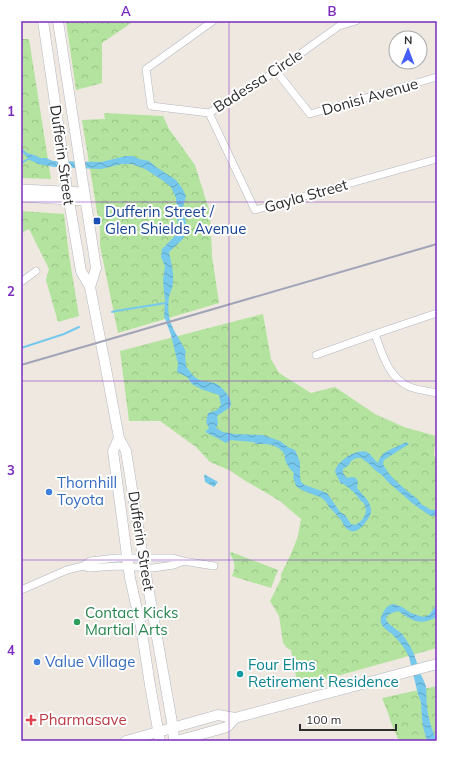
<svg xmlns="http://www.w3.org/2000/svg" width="458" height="762" viewBox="0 0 458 762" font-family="Mulish,sans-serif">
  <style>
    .forest { fill: url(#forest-crowns) }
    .water { fill: url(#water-waves) }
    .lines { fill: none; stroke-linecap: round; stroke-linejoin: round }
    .stream { stroke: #76c9ed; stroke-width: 2 }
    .minor-casing { stroke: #b3b5c0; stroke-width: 8 }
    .tertiary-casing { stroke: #b3b5c0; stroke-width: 10 }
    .secondary-casing { stroke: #b3b5c0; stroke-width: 11 }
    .minor { stroke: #fff; stroke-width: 7 }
    .tertiary { stroke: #fff; stroke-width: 9 }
    .secondary { stroke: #fff; stroke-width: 10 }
    .rail { stroke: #a2a4b7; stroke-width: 2 }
    .grid { fill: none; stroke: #7b2cbf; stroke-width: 1; stroke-opacity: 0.55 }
    .transit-dot { fill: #1a4fb4; stroke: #fff; stroke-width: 1.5 }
    .shop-dot { fill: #3f7fe0; stroke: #fff; stroke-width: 1.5 }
    .leisure-dot { fill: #2e9e5b; stroke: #fff; stroke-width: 1.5 }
    .culture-dot { fill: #0f9aa8; stroke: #fff; stroke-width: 1.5 }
    .health-dot { fill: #e0444e; stroke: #fff; stroke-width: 1.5 }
    .labels { text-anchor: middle; stroke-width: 4; stroke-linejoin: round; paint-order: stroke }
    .street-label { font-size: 15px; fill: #2d2d2d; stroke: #fff }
    .transit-label { font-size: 15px; fill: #164399; stroke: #fff; text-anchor: start }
    .shop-label { font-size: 15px; fill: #366cbe; stroke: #fff; text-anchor: start }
    .leisure-label { font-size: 15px; fill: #27864d; stroke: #fff; text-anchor: start }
    .culture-label { font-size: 15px; fill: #0d838f; stroke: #fff; text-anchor: start }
    .health-label { font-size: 15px; fill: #be3a42; stroke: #fff; text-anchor: start }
    .neatline { fill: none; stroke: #7b2cbf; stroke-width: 1.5 }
    .grid-label { font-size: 13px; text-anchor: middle; font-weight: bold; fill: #7b2cbf }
  </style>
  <defs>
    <pattern id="forest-crowns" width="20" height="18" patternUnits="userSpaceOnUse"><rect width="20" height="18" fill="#b3e39e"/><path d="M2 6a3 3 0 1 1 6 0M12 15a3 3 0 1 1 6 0" fill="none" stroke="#9ac388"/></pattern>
    <pattern id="water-waves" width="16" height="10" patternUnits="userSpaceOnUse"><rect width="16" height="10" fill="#76c9ed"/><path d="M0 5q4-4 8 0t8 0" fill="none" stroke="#61a4c0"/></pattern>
  </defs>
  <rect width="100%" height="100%" fill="#eee8e0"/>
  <path class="forest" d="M 66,21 L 134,21 L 102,43 L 102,83 L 76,90 Z
    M 21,39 L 29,39 L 51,179 L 21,178 Z
    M 104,113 L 163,116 L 169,129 L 195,165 L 210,213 L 212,256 L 219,303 L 118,333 L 100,246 L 100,230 L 82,120 L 105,119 Z
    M 21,211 L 64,214 L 69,255 L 79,316 L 58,322 L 46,280 L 49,269 L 29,229 L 21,233 Z
    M 263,314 L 271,359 L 279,373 L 311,393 L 335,387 L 375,414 L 404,427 L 436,436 L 434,455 L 437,461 L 437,648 L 298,687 L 291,650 L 287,648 L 283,643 L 279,616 L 270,601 L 281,579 L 281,574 L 291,554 L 298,536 L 301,519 L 281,502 L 270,495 L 244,480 L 229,470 L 210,462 L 196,447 L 160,421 L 129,421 L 120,351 Z
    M 231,552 L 278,570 L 271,588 L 232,576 C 236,567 235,562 230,554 Z
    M 437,686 L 437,741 L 399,741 L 390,720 L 388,713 L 382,698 Z"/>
  <path class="water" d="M 21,148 L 27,153 L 37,156 L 40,158 L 46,158 L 53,161 L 101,162 L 126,156 L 133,156 L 139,159 L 149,161 L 156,167 L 176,180 L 182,188 L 186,196 L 183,207 L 186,224 L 185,235 L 182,240 L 169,252 C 171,262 174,272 173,282 C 173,288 170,292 169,297 C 168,303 168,310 169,316 C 171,329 181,340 186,352 C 184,357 186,360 186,366 C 189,370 192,375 196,378 C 202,383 208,381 214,383 C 220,384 235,400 230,407 C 227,410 221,413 217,416 L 218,424 L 216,428 L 223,432 L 234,434 L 263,435 L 280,441 L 288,447 L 295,450 L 300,462 L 300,475 L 301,482 L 305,485 L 327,493 L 340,512 L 345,515 L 351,524 L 355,525 C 363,521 369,513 364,504 C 362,500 362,503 360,500 C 357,496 355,493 351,490 C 349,487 346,487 344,484 L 341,484 L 335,472 C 336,462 356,448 367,452 C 371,454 374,460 378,463 C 382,449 395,449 406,442 L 409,444 L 384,460 L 383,464 C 388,475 400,485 410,493 C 414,497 419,499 421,504 L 431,510 L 437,510 L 437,516 L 431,516 L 426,513 L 412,503 L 387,481 L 382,475 L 376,471 L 368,463 L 361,458 L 356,458 L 351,461 L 349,465 L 343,469 L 343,473 L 347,478 L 352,477 L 356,478 L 358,482 L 357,488 C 364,497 377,506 368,519 C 363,526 355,537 346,528 C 344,526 343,523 341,520 C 339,518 335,513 333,511 C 329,507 332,511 329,507 C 327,504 326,501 323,499 C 320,496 316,496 312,494 C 306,492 301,490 296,486 L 293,477 L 294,473 C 290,469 286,464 285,459 C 285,456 285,454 282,451 C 275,444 268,444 259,444 C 255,444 256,443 253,442 C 245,441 238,441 231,440 L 226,443 L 219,439 L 205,432 L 209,428 L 206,422 L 208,413 L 217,410 L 221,405 L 219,395 L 201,389 L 192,384 L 187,377 L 177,372 L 178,364 L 171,335 L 164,316 L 165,301 L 163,280 L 165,266 L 161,257 L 162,249 L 174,237 L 178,229 L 176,198 L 171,187 L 162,180 L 145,169 L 132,164 L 122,164 L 101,169 L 54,167 L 38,164 L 30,160 L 21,151 Z
    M 204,474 L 218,482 L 214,487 L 205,482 Z
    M 394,604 L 402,607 L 411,613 L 423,617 L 429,615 L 437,604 L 437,617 C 420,626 413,621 398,611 C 373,618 394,626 402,634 C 406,639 410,646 413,652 C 416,659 418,666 420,673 C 422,677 425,682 426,687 C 427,693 426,700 427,706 C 428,718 432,730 437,741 L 427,741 L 423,727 L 422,720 L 421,702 L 418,694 L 409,657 C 405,648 399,641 392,634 C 388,631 383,628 381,623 C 380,618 382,614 384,611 C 387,606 389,605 394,604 Z"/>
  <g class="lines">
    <path class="stream" d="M 21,163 L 30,158
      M 112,312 L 116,311 L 166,303
      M 21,348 L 64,334 L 79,327"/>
    <g class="minor-casing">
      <path id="minor" d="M 213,21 L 146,69 L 151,106 L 209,113 L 276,71 L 339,26 L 356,21
        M 276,71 L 310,114 L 437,77
        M 209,113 L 255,210 L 437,159
        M 21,282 L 36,271
        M 437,313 L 375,334 C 382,353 388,378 410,387 C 418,390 428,391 437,393
        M 316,355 L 375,334
        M 83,566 L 89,568 L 118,566 L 153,568 L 174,565 L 183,561
        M 21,590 L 67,570 L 83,566 L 90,561 L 117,558 L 173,558 L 183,561 L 214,566"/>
    </g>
    <g class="tertiary-casing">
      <path id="tertiary" d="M 21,189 L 83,192
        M 21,197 L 85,201"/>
    </g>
    <g class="secondary-casing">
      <path id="secondary" d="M 43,21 L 60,137 L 66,183 L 81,271 L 90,287 L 107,374 L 119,438 L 126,451 L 143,558 L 173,728 L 174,741
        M 58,21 L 96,268 L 90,287
        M 119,438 L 113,451 L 130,578 L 141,627 L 150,685 L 160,741
        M 126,741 L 218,715 L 235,718 L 437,664
        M 177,741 L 227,727 L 235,718"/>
    </g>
    <use href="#minor" class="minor"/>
    <use href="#tertiary" class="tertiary"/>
    <use href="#secondary" class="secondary"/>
    <path class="rail" d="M 21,365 L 437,244"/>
  </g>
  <path class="grid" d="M 229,21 L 229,741M 21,202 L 437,202M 21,381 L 437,381M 21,560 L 437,560"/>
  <rect class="transit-dot" x="93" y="217" width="8" height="8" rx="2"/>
  <g class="shop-dot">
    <circle cx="49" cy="492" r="4"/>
    <circle cx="37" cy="662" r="4"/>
  </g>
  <circle class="leisure-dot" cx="77" cy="622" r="4"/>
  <circle class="culture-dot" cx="240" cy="674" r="4"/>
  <path class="health-dot" d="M29 714h4v4h4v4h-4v4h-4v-4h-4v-4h4z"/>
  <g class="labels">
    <g class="street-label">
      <text transform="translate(258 81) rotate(-33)" y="5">Badessa Circle</text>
      <text transform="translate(370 97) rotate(-16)" y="5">Donisi Avenue</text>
      <text transform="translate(62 155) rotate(82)" y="5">Dufferin Street</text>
      <text transform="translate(306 196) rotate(-16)" y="5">Gayla Street</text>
      <text transform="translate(141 541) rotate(81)" y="5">Dufferin Street</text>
    </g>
    <g class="transit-label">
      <text x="105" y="217">Dufferin Street /<tspan x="105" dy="17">Glen Shields Avenue</tspan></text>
    </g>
    <g class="shop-label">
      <text x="57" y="488">Thornhill<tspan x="57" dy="17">Toyota</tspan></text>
      <text x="45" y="667">Value Village</text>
    </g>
    <g class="leisure-label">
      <text x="85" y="618">Contact Kicks<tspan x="85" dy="17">Martial Arts</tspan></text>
    </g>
    <g class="culture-label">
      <text x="248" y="670">Four Elms<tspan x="248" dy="17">Retirement Residence</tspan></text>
    </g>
    <g class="health-label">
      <text x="39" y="725">Pharmasave</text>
    </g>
  </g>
  <rect width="458" height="762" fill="none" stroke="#ffffff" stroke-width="44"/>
  <g transform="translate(408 50) rotate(1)"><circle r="19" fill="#ffffff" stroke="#ababab"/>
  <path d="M0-3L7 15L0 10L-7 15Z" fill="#445ef7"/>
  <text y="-6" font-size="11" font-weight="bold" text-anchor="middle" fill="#2d2d2d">N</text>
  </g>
  <path d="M300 724v6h96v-6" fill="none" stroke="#2d2d2d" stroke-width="2"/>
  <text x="306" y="724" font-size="12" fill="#2d2d2d" stroke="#ffffff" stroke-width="3" paint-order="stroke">100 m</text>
  <rect x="22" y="22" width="414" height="718" class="neatline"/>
  <g class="grid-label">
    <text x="126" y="16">A</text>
    <text x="332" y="16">B</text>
    <text x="11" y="116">1</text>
    <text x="11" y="296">2</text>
    <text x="11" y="475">3</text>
    <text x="11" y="655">4</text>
  </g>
</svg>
